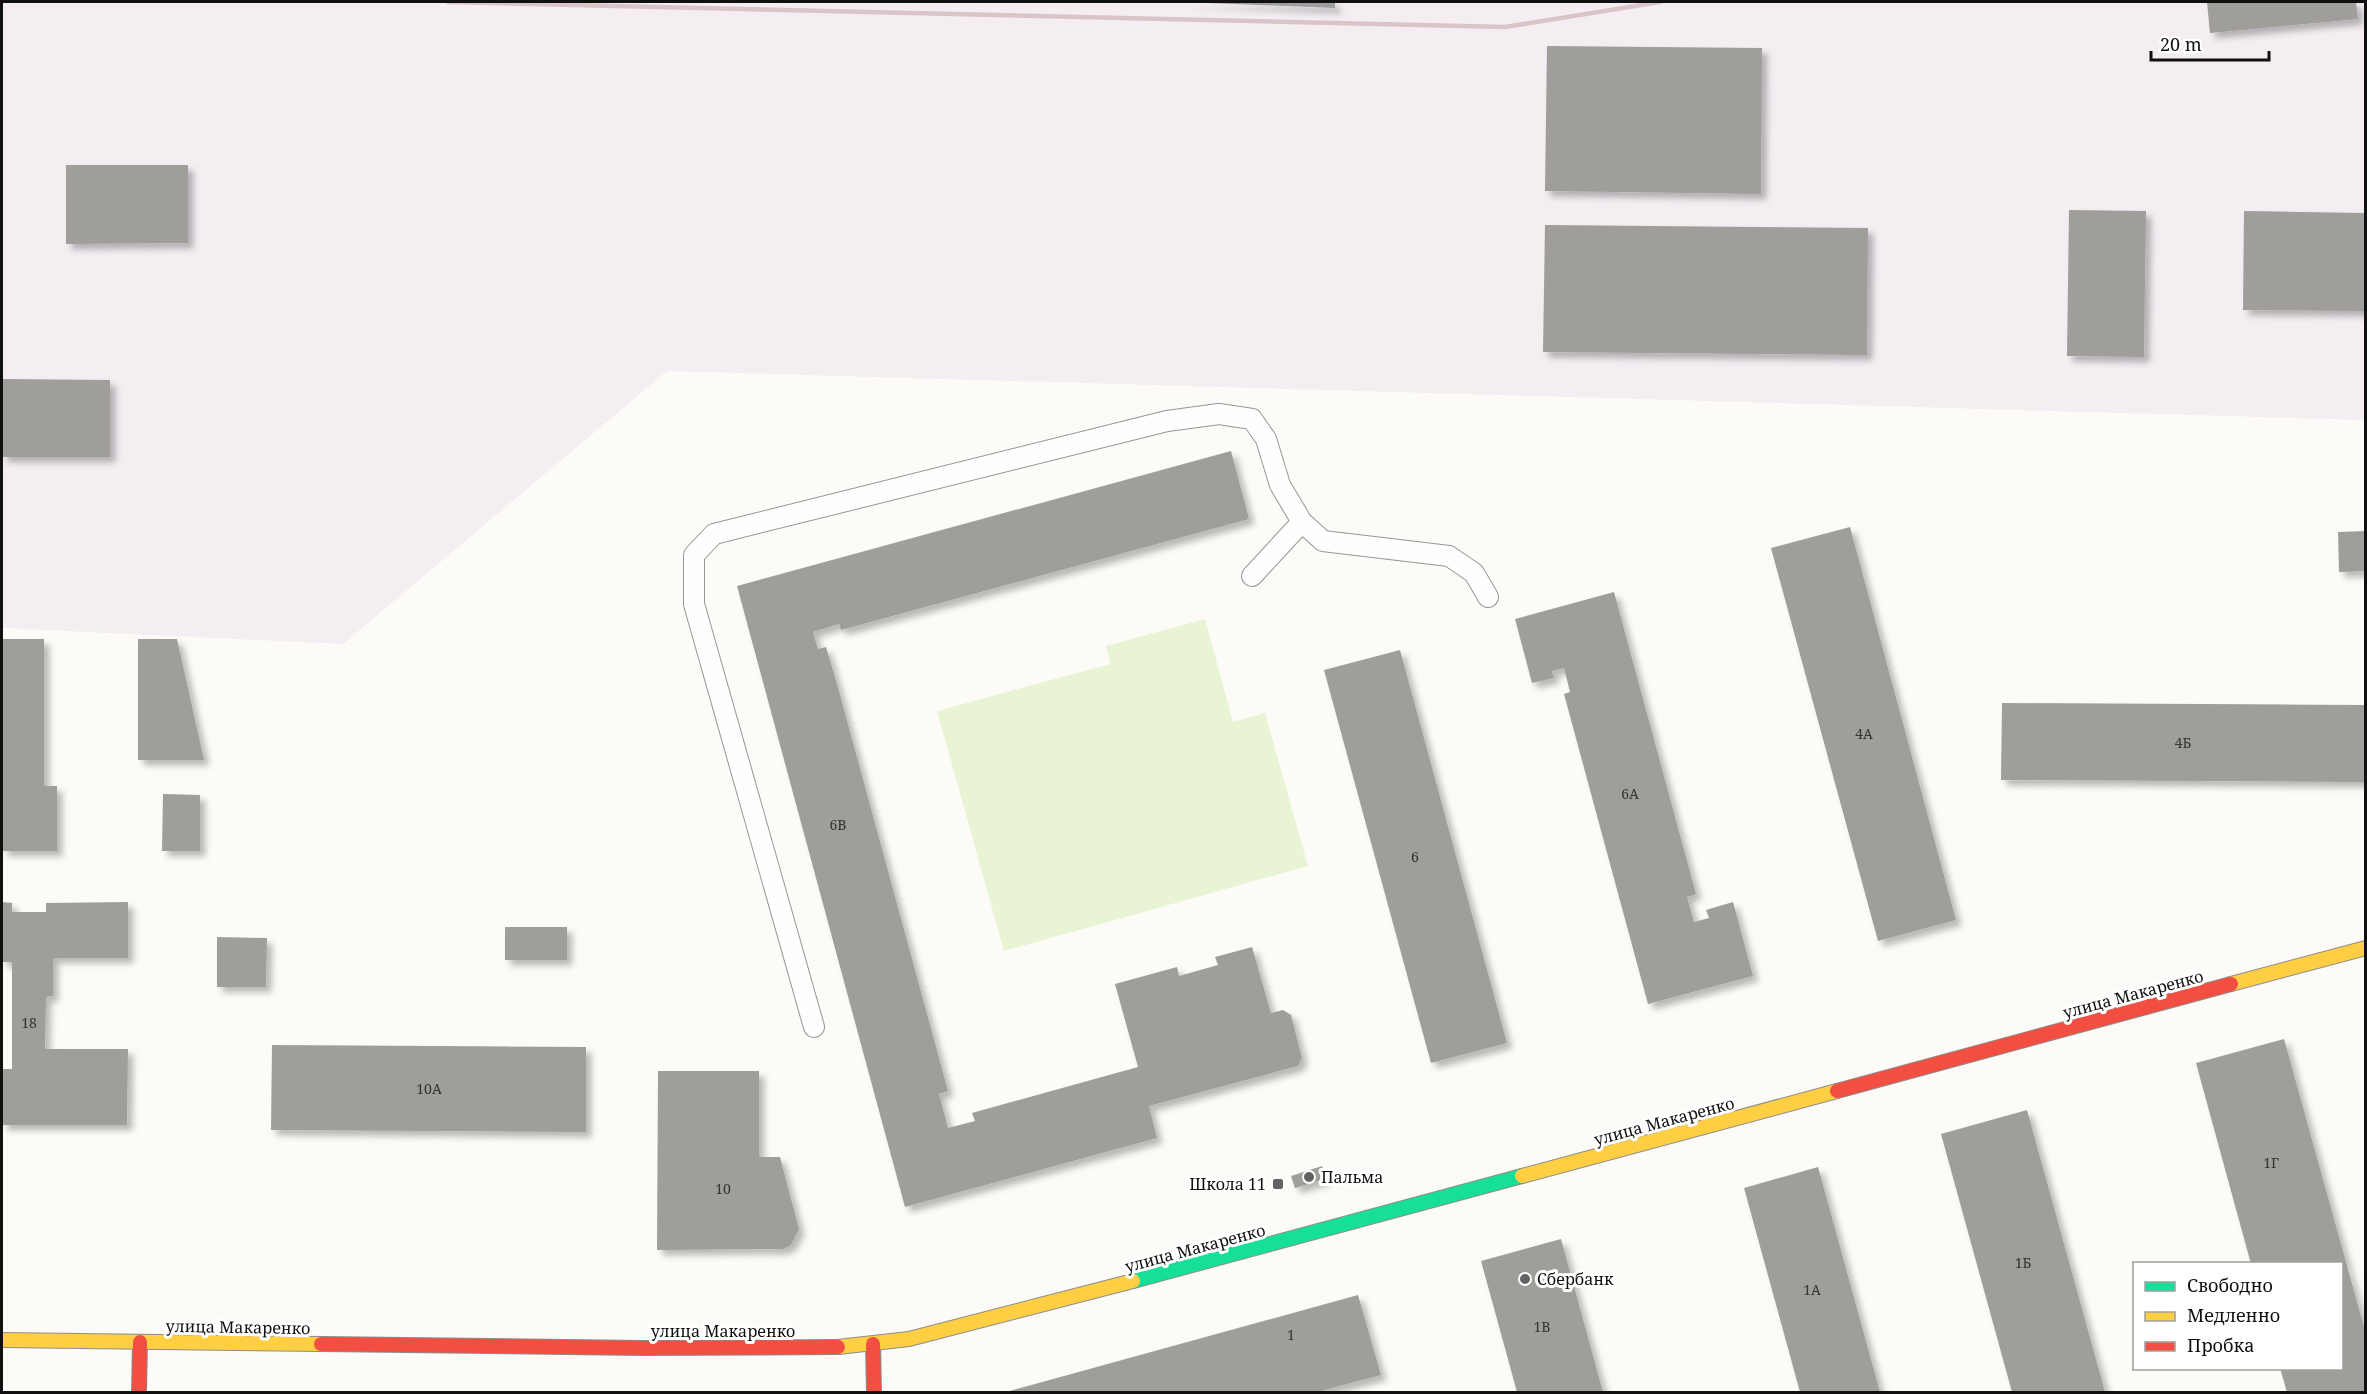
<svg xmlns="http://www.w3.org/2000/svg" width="2367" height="1394" viewBox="0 0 2367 1394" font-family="'Noto Serif',serif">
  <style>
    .industrial { fill: #f4eef3 }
    .green { fill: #e9f4d4 }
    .building { fill: #a09e9b; filter: url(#shadow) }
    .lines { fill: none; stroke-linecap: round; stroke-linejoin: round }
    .lane-casing { stroke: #969694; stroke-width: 22 }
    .fast-casing { stroke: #8d8c8b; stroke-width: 16 }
    .slow-casing { stroke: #8d8c8b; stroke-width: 16 }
    .jam-casing { stroke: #8d8c8b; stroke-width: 16 }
    .lane { stroke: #fffefe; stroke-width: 20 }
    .fast { stroke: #16e098; stroke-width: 14 }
    .slow { stroke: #ffcf43; stroke-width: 14 }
    .jam { stroke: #f24e42; stroke-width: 14 }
    .rail { stroke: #dbc4c7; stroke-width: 4.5 }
    .poi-dot { fill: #636261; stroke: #fff; stroke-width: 2 }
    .labels { text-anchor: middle; stroke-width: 6; stroke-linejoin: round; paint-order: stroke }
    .number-label { font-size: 14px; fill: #343433 }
    .street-label { font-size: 16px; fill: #101010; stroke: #fff }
    .poi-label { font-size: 16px; fill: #101010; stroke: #fff; text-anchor: start }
  </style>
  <defs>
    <filter id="shadow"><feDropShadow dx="5.5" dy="5.5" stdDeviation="3" flood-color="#0004"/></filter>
  </defs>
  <rect width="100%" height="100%" fill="#fcfbf7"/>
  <path class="industrial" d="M 2,2 L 2365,2 L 2365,420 L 667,371 L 343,644 L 2,628 Z"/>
  <path class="green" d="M 1205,619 L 1233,722 L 1265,713 L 1308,866 L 1004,951 L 937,711 L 1110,664 L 1106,646 Z"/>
  <path class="building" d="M 1182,2 L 1335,2 L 1335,8 Z
    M 2207,2 L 2356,2 L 2358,19 L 2210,33 Z
    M 1547,46 L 1762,48 L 1761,194 L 1545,191 Z
    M 66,165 L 188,165 L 188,243 L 66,244 Z
    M 2069,210 L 2146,211 L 2144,357 L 2067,356 Z
    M 2244,211 L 2366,213 L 2365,311 L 2243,310 Z
    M 1545,225 L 1868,228 L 1867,355 L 1543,352 Z
    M 2,379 L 110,380 L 110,457 L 2,457 Z
    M 1231,451 L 1249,519 L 841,630 L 839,624 L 813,632 L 818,649 L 826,647 L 837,684 L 948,1091 L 939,1094 L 948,1128 L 975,1121 L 972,1113 L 1138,1067 L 1115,984 L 1177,967 L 1179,976 L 1218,965 L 1215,957 L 1252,947 L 1271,1013 L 1283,1010 L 1291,1015 L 1302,1058 L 1298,1066 L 1149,1106 L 1157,1138 L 905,1207 L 737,586 Z
    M 1850,527 L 1956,920 L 1878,941 L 1771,548 Z
    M 2366,531 L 2366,571 L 2339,572 L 2338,532 Z
    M 1614,592 L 1696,894 L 1687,897 L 1694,922 L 1709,918 L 1706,910 L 1733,902 L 1753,976 L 1648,1004 L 1564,694 L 1570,692 L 1564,668 L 1552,671 L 1554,678 L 1532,683 L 1515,619 Z
    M 2,639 L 44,639 L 44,786 L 57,786 L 57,851 L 2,851 Z
    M 138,639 L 177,639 L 204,760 L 138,760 Z
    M 1400,650 L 1507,1043 L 1431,1063 L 1324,670 Z
    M 2002,703 L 2366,705 L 2366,782 L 2001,780 Z
    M 163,794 L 200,795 L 200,851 L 162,851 Z
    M 2,902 L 12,903 L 12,912 L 46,912 L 46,903 L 128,902 L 128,958 L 53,958 L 53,996 L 46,997 L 45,1049 L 128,1049 L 127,1125 L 2,1125 L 2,1069 L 12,1069 L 12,962 L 2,962 Z
    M 505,927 L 567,927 L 567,960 L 505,960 Z
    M 217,937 L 267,938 L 266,987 L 217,987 Z
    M 2284,1039 L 2366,1334 L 2366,1392 L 2287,1392 L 2280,1368 L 2342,1368 L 2342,1264 L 2251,1264 L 2196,1063 Z
    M 272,1045 L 586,1047 L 586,1132 L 271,1130 Z
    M 658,1071 L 759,1071 L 759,1157 L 780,1157 L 799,1229 L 791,1245 L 783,1249 L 657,1250 Z
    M 2027,1110 L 2105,1392 L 2012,1392 L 1941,1134 Z
    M 1322,1166 L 1326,1179 L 1295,1188 L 1291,1176 Z
    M 1818,1167 L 1880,1392 L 1800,1392 L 1744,1188 Z
    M 1561,1239 L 1603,1392 L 1517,1392 L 1481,1261 Z
    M 1358,1295 L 1381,1375 L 1317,1392 L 1006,1392 Z"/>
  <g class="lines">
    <g class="lane-casing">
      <path id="lane" d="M 1252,576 L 1302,522
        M 814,1027 L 694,604 L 694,555 L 714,534 L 1167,421 L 1219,414 L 1252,419 L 1266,439 L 1280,485 L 1302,522 L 1323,541 L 1449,556 L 1474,573 L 1488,597"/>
    </g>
    <g class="fast-casing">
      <path id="fast" d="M 1133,1281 L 1522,1176"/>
    </g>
    <g class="slow-casing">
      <path id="slow" d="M 2231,984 L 2366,948
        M 1522,1176 L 1837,1091
        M 2,1340 L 321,1344
        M 838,1347 L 909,1339 L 1133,1281"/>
    </g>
    <g class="jam-casing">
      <path id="jam" d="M 1837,1091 L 2231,984
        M 321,1344 L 642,1348 L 838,1347
        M 873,1344 L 874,1392
        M 139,1392 L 140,1342"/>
    </g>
    <use href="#lane" class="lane"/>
    <use href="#fast" class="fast"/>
    <use href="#slow" class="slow"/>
    <use href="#jam" class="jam"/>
    <path class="rail" d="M 448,2 L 1505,27 L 1660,2"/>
  </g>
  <g class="poi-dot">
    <circle cx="1309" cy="1177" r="6"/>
    <rect x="1272" y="1178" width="12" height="12" rx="3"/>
    <circle cx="1525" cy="1279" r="6"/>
  </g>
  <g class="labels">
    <g class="number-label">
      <text x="1864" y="739">4А</text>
      <text x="2183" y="748">4Б</text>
      <text x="1630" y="799">6А</text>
      <text x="838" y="830">6В</text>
      <text x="1415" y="862">6</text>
      <text x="29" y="1028">18</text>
      <text x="429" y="1094">10А</text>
      <text x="2271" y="1168">1Г</text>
      <text x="723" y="1194">10</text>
      <text x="2023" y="1268">1Б</text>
      <text x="1812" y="1295">1А</text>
      <text x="1542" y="1332">1В</text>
      <text x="1291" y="1340">1</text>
    </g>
    <g class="street-label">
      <text transform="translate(2133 994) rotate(-15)" y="6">улица Макаренко</text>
      <text transform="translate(1664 1121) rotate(-15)" y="6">улица Макаренко</text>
      <text transform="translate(1195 1248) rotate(-15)" y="6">улица Макаренко</text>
      <text transform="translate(238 1327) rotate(1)" y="6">улица Макаренко</text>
      <text x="723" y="1337">улица Макаренко</text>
    </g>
    <g class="poi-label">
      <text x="1321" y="1183">Пальма</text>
      <text x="1266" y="1190" text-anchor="end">Школа 11</text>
      <text x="1537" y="1285">Сбербанк</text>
    </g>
  </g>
  <rect width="2367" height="1394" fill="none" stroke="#101010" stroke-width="6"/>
  <rect x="2133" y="1262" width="210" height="108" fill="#ffffff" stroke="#9f9f9f" stroke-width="1.5"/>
  <rect x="2145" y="1282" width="30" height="9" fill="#16e098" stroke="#9f9f9f" stroke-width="1.5"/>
  <text x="2187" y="1292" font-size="18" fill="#101010">Свободно</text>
  <rect x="2145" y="1312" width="30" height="9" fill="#ffcf43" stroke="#9f9f9f" stroke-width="1.5"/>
  <text x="2187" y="1322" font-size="18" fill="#101010">Медленно</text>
  <rect x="2145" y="1342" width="30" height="9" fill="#f24e42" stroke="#9f9f9f" stroke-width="1.5"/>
  <text x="2187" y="1352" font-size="18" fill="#101010">Пробка</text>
  <path d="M2151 51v9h118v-9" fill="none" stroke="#101010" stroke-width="3"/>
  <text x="2160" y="51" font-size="18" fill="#101010" stroke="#ffffff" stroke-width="4.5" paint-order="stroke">20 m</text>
</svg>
